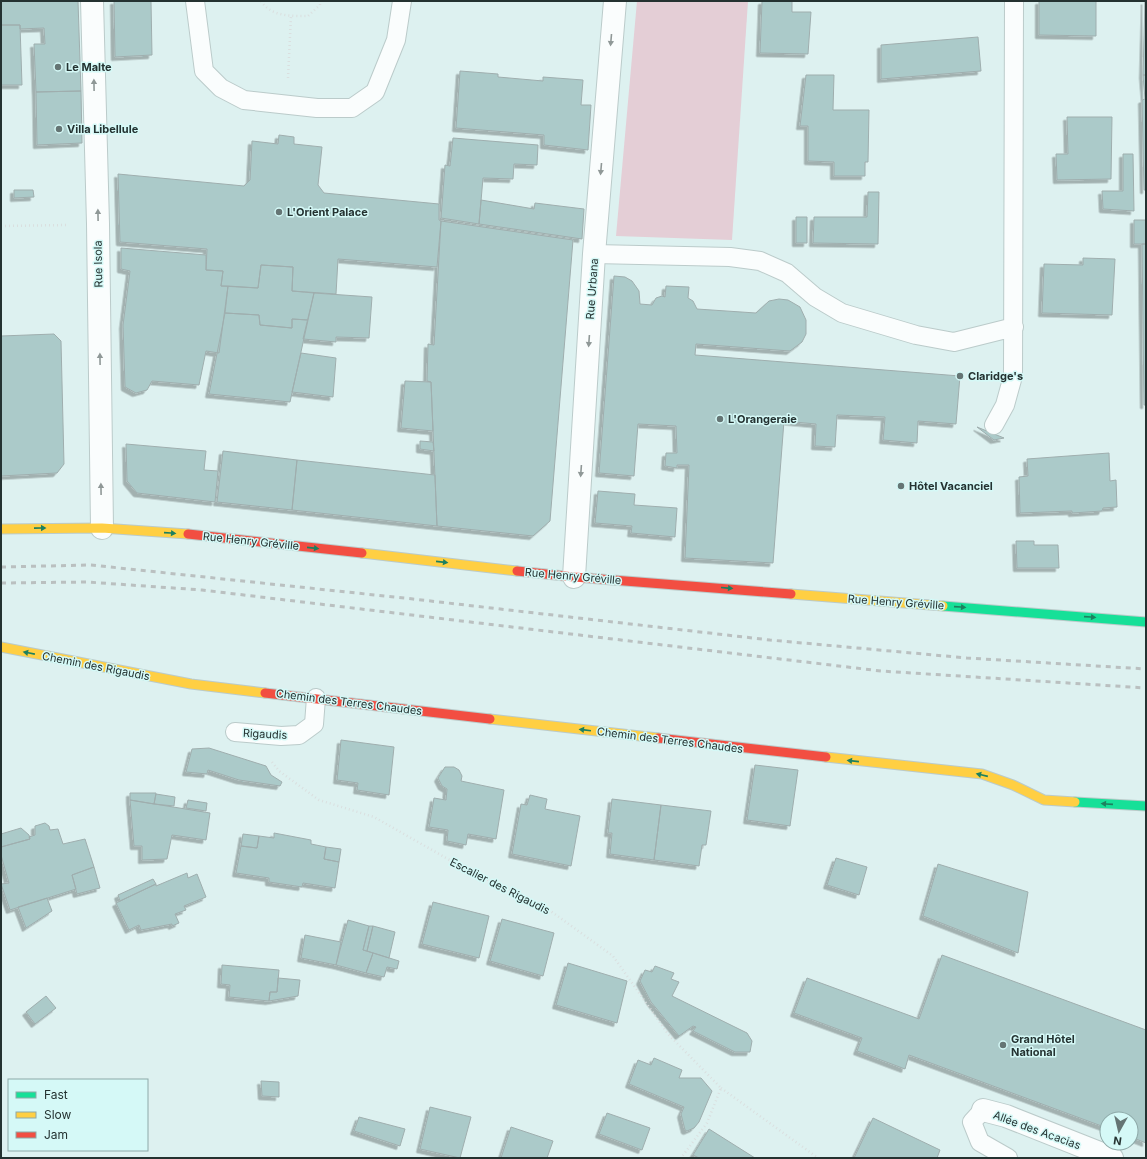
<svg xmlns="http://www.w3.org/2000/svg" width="1147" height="1159" viewBox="0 0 1147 1159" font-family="Inter,sans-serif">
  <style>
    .green { fill: #e4ced6 }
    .building { fill: #abcac9; stroke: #9faeae; filter: url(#shadow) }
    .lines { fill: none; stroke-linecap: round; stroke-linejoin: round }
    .lane-casing { stroke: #bbcbca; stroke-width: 20 }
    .street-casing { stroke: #bbcbca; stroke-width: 24 }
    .fast-casing { stroke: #bbcbca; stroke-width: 11 }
    .slow-casing { stroke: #bbcbca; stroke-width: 11 }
    .jam-casing { stroke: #bbcbca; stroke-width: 11 }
    .path { stroke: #dadfdf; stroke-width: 2.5; stroke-dasharray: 1 3; stroke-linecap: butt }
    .lane { stroke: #fafdfd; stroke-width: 18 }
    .street { stroke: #fafdfd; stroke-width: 22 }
    .fast { stroke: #16e098; stroke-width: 9 }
    .slow { stroke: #ffcf43; stroke-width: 9 }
    .jam { stroke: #f24e42; stroke-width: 9 }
    .rail { stroke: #bac0c0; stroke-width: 3; stroke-dasharray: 5 5; stroke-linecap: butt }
    .oneway { fill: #8f9897 }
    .oneway2 { fill: #1e805f }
    .poi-dot { fill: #657574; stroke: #d5f9f7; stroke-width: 1.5 }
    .labels { text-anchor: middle; stroke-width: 3; stroke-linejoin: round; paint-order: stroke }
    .poi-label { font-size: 11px; font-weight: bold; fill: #243231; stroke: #d5f9f7; text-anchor: start }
    .street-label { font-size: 11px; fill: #243231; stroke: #d5f9f7 }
  </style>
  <defs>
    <filter id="shadow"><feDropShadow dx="-3.5" dy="3.5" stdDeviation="0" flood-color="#0004"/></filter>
  </defs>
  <rect width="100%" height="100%" fill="#ddf1f0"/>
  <path class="green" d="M 637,1 L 748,1 L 732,240 L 616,236 Z"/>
  <path class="building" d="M 1,1 L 78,1 L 81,91 L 36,92 L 34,44 L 45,44 L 44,28 L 20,29 L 20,25 L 1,25 Z
    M 114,1 L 151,1 L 152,55 L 115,57 Z
    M 762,1 L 792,1 L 792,12 L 811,12 L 808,54 L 760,53 Z
    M 1039,1 L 1096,1 L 1096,36 L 1039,35 Z
    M 1145,1 L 1146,75 L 1143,75 Z
    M 1,25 L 20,25 L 22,85 L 1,85 Z
    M 978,37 L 981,71 L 881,79 L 881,45 Z
    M 460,71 L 498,74 L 498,77 L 543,81 L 543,77 L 583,80 L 581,105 L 591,105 L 588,150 L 544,145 L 544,135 L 456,128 Z
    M 806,75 L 834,75 L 833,110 L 869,110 L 868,162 L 865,162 L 865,176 L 834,176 L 834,162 L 808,161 L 808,126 L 800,126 Z
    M 1143,75 L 1146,75 L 1146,190 L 1144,190 L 1142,100 L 1145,99 Z
    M 81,91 L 82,143 L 37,145 L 36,92 Z
    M 1067,117 L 1112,117 L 1111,179 L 1057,180 L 1056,154 L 1068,154 Z
    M 279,135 L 294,137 L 294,144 L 322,147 L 318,185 L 324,193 L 439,204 L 439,220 L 441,221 L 437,267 L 338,259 L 336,294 L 292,291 L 293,267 L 261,265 L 258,288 L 221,286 L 223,271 L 206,270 L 207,249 L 120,242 L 118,174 L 244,186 L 250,180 L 252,141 L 278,144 Z
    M 453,138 L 538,145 L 537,165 L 514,164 L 513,179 L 483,178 L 479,224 L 441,218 L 445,165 L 450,166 Z
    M 1123,154 L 1133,154 L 1134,211 L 1103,209 L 1102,191 L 1123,191 Z
    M 14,190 L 33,190 L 34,197 L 14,198 Z
    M 868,192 L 879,192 L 878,244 L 813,243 L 814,217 L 867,217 Z
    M 481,200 L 534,209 L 535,203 L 584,209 L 582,239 L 479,224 Z
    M 796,217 L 807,217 L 807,243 L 796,243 Z
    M 1134,220 L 1146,220 L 1146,244 L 1134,244 Z
    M 441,221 L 573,240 L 550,521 L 533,536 L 437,526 L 431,382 L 427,381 L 428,344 L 434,345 Z
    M 1142,244 L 1146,244 L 1146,405 L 1144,405 Z
    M 121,248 L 206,255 L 206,270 L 223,271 L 221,286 L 228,286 L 219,353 L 206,351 L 199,385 L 152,381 L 147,390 L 136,393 L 125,387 L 123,325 L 130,271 L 121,269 Z
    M 1083,258 L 1115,259 L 1112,315 L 1042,313 L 1044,264 L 1083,265 Z
    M 261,265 L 293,267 L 292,291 L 314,293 L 308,320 L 292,319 L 292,328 L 260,325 L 259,315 L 225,313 L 228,286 L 258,288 Z
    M 614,276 L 625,277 L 632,281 L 639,291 L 640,304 L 652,305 L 656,298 L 662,296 L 665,297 L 666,286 L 689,287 L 688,298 L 693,301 L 697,309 L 756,313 L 769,301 L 779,299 L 788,300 L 800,307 L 806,320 L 806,334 L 802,342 L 790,351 L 696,344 L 695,355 L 960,376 L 956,424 L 918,421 L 917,443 L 883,440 L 885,417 L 837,415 L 835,447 L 815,446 L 816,424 L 784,421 L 773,563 L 685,558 L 689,465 L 677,465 L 677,468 L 665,466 L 666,453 L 677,453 L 676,426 L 638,424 L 634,476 L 599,473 Z
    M 314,293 L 372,297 L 369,338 L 336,337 L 336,342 L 303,339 Z
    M 225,313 L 259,315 L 260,325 L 292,328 L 292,319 L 308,320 L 290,402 L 209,394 Z
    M 54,334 L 61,341 L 64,464 L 57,473 L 1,476 L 1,336 Z
    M 301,353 L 336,358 L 333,397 L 292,392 Z
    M 405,381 L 431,382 L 433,431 L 401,428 Z
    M 977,427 L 1004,438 L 994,440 Z
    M 420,441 L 433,442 L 434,451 L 420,449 Z
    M 126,444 L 206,451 L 204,470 L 218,471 L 215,502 L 137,493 L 127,481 Z
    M 223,451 L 297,460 L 292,510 L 217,502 Z
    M 1109,453 L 1110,481 L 1116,480 L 1117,507 L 1103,508 L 1102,511 L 1072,513 L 1072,511 L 1020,513 L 1019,477 L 1028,476 L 1027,459 Z
    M 297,460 L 435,475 L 437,526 L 292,510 Z
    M 598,491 L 635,494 L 634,505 L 677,508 L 675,537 L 631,533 L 632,526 L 595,523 Z
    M 1016,541 L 1034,541 L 1034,545 L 1058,545 L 1059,568 L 1017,568 Z
    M 341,740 L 394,747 L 389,795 L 357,790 L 358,783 L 337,780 Z
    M 209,748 L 266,766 L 271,775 L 282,782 L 280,786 L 239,780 L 208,770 L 207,774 L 186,772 L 192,749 Z
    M 755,765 L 798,770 L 790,826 L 747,820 Z
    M 445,767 L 454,767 L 459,770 L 462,776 L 461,781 L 504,790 L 496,839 L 468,834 L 466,845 L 447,841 L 448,830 L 429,827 L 434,798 L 446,800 L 447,789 L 442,786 L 438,778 Z
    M 130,793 L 156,793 L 154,804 L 130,800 Z
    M 156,794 L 175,797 L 174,806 L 154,804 Z
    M 530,795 L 547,799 L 545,809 L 580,816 L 571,866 L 512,854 L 521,804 L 527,805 Z
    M 612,799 L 661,805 L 654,860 L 610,854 L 612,833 L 608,833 Z
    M 130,800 L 210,813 L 206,840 L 172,835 L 167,859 L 142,860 L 142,846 L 134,846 Z
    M 188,800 L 207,803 L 206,811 L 186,808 Z
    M 661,805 L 711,811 L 706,845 L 702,845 L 699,866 L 654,860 Z
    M 45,823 L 49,826 L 50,830 L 58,829 L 63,844 L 85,839 L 94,867 L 72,875 L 76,889 L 10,910 L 1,884 L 9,883 L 1,855 L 1,847 L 30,839 L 29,837 L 35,835 L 35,826 Z
    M 21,828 L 29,835 L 30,839 L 1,847 L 1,834 Z
    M 274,833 L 311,840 L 311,844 L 326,847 L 324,859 L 339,862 L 335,888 L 303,883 L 302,887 L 269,882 L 269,878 L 236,873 L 241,846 L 257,848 L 259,836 L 274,838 Z
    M 243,834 L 259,836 L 257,848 L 241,846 Z
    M 326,847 L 341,849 L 339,862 L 324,859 Z
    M 836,858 L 867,867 L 859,895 L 827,885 Z
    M 938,864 L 1028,892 L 1018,953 L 923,916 Z
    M 94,867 L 100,888 L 77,894 L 72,875 Z
    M 187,873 L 188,878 L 197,874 L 206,897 L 184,906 L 186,910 L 175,914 L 179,923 L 172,926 L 172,924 L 141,930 L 139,925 L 129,930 L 116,903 L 156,884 L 156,886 Z
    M 153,879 L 156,884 L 120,901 L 118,895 Z
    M 47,898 L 52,911 L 26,928 L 18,907 Z
    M 433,902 L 489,916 L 479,958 L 422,944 Z
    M 502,919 L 554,933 L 543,976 L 490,961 Z
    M 348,920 L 369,926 L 363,950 L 373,953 L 366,973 L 336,965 Z
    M 369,926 L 373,926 L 367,951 L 363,950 Z
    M 373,926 L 395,932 L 389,958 L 367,951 Z
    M 305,935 L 341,942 L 336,965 L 301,958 Z
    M 373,953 L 399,961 L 397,969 L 387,967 L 384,977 L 366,973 Z
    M 942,955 L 1146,1030 L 1146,1143 L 1131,1137 L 1131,1119 L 1107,1119 L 1107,1128 L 909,1055 L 905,1069 L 857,1051 L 862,1038 L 794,1013 L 807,978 L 919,1019 Z
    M 568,963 L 627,981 L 617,1023 L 556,1005 Z
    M 222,965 L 279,970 L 277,992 L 270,992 L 269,1001 L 229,997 L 230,985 L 221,984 Z
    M 655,966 L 674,973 L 671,979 L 679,982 L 672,996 L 747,1033 L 752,1041 L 750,1052 L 735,1052 L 693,1031 L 696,1027 L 693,1026 L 679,1036 L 651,1002 L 640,981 L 645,970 L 652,972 Z
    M 278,978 L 300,980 L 298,996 L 269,1001 L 270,992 L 277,992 Z
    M 46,996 L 56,1008 L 35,1024 L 26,1012 Z
    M 654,1058 L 682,1070 L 679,1078 L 701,1078 L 712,1091 L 699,1122 L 694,1128 L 687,1131 L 685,1130 L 681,1114 L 684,1107 L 629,1084 L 638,1060 L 651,1065 Z
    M 261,1081 L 279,1082 L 279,1097 L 262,1096 Z
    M 430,1107 L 471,1117 L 460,1158 L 420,1149 Z
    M 607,1113 L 650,1128 L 642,1150 L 599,1134 Z
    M 359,1117 L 405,1129 L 400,1146 L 354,1131 Z
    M 873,1118 L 940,1150 L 937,1158 L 854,1158 Z
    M 511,1127 L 553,1141 L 547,1158 L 501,1158 Z
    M 709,1129 L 755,1158 L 699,1158 L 693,1155 Z"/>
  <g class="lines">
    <g class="lane-casing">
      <path id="lane" d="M 195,1 L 204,71 L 221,88 L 244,100 L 317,108 L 352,108 L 375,92 L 396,40 L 402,1
        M 594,254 L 730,257 L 760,261 L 787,273 L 815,297 L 842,313 L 916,335 L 954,342 L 1014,327
        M 994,425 L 1005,405 L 1013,376 L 1014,1
        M 235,732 L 281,736 L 299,735 L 314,724 L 316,698
        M 983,1110 L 972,1122 L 980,1142 L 1008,1158"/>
    </g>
    <g class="street-casing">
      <path id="street" d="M 92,1 L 98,224 L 102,528
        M 574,577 L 594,254 L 615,1
        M 983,1110 L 1006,1116 L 1112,1158"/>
    </g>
    <g class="fast-casing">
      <path id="fast" d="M 943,606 L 1146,622
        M 1075,802 L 1146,806"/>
    </g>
    <g class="slow-casing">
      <path id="slow" d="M 1,529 L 102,528 L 188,534
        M 362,553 L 517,571
        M 791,594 L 943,606
        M 1,647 L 191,684 L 265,693
        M 490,719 L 658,738
        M 826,757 L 982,774 L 1013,785 L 1044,800 L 1075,802"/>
    </g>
    <g class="jam-casing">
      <path id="jam" d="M 188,534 L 362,553
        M 517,571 L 574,577 L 791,594
        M 265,693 L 490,719
        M 658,738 L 826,757"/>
    </g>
    <path class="path" d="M 261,1 C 271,17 292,16 308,16 L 320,5 L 320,1
      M 288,78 L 291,16
      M 1,226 L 69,225
      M 272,762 L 279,771 L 319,800 L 374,817 L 469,871 L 545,907 L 613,956 L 668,1034 L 721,1088 L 707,1123 L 681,1158
      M 721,1088 L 818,1158"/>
    <use href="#lane" class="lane"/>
    <use href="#street" class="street"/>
    <use href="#fast" class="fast"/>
    <use href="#slow" class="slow"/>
    <use href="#jam" class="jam"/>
    <path class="rail" d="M 1,567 L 91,565 L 413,599 L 770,640 L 967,658 L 1146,669
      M 1,583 L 87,582 L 202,590 L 881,671 L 1146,688"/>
  </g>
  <defs><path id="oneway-solid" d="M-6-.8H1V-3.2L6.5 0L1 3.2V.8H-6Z"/></defs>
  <g class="oneway">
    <use href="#oneway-solid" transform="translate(611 40) rotate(95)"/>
    <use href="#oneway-solid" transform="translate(94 85) rotate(-91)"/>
    <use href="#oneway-solid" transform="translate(601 169) rotate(95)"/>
    <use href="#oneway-solid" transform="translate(98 215) rotate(-91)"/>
    <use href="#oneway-solid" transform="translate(589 341) rotate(94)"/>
    <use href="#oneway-solid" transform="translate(100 359) rotate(-91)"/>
    <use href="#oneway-solid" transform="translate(581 471) rotate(94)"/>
    <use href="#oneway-solid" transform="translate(101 489) rotate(-91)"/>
  </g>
  <g class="oneway2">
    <use href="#oneway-solid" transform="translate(40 528) rotate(-1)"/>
    <use href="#oneway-solid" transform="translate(170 533) rotate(4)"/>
    <use href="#oneway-solid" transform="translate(313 548) rotate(6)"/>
    <use href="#oneway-solid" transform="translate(442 562) rotate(6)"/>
    <use href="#oneway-solid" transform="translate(727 588) rotate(5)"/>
    <use href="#oneway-solid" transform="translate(960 607) rotate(4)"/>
    <use href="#oneway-solid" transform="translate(1090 617) rotate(4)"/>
    <use href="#oneway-solid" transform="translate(29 653) rotate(-169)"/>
    <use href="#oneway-solid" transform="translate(585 730) rotate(-173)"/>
    <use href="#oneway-solid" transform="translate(853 761) rotate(-174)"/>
    <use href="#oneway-solid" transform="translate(982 775) rotate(-167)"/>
    <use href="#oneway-solid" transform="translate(1107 804) rotate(-176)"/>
  </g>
  <g class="poi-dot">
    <circle cx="58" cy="67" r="4"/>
    <circle cx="59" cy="129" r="4"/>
    <circle cx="279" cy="212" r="4"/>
    <circle cx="960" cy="376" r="4"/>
    <circle cx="720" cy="419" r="4"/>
    <circle cx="901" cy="486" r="4"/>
    <circle cx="1003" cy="1045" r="4"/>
  </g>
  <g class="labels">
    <g class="poi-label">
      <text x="66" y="71">Le Malte</text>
      <text x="67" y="133">Villa Libellule</text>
      <text x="287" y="216">L'Orient Palace</text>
      <text x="968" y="380">Claridge's</text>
      <text x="728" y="423">L'Orangeraie</text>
      <text x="909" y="490">Hôtel Vacanciel</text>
      <text x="1011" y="1043">Grand Hôtel<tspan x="1011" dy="13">National</tspan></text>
    </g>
    <g class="street-label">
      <text transform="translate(98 264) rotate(-91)" y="4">Rue Isola</text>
      <text transform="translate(592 289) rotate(-86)" y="4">Rue Urbana</text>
      <text transform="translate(251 541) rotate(6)" y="4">Rue Henry Gréville</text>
      <text transform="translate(573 576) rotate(5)" y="4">Rue Henry Gréville</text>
      <text transform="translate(896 602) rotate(4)" y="4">Rue Henry Gréville</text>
      <text transform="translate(96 666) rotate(11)" y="4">Chemin des Rigaudis</text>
      <text transform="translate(349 702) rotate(7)" y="4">Chemin des Terres Chaudes</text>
      <text transform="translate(265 734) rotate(3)" y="4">Rigaudis</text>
      <text transform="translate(670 740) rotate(7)" y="4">Chemin des Terres Chaudes</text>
      <text transform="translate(500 886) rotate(27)" y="4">Escalier des Rigaudis</text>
      <text transform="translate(1037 1130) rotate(20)" y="4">Allée des Acacias</text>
    </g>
  </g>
  <rect width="1147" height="1159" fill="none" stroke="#243231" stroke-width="4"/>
  <rect x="8" y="1079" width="140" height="72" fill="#d5f9f7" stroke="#8ea9a8"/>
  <rect x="16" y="1092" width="20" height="6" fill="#16e098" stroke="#8ea9a8"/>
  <text x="44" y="1099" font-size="12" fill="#243231">Fast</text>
  <rect x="16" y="1112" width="20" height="6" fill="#ffcf43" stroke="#8ea9a8"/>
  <text x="44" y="1119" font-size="12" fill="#243231">Slow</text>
  <rect x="16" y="1132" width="20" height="6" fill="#f24e42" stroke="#8ea9a8"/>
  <text x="44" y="1139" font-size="12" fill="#243231">Jam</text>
  <g transform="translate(1119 1131) rotate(188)"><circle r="19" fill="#d5f9f7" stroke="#8ea9a8"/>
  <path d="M0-3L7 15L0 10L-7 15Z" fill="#657574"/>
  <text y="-6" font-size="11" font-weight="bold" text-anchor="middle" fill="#243231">N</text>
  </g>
</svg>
